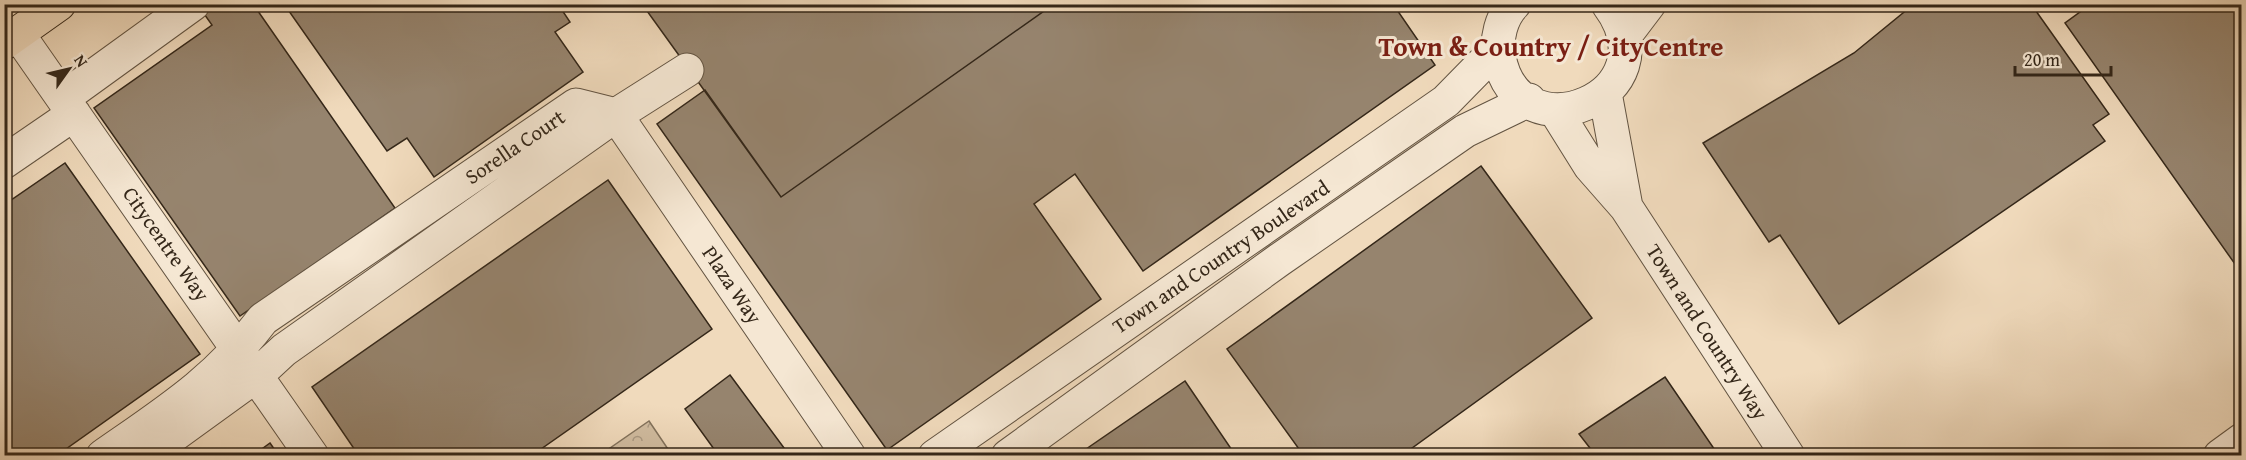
<svg xmlns="http://www.w3.org/2000/svg" width="2246" height="460" viewBox="0 0 2246 460" font-family="'Gentium Book Plus',serif">
  <style>
    .park { fill: url(#park-crowns); stroke: #82725c; stroke-width: 1.5 }
    .building { fill: #96846e; stroke: #342719; stroke-width: 1.5 }
    .lines { fill: none; stroke-linecap: round; stroke-linejoin: round }
    .minor-casing { stroke: #635442; stroke-width: 35 }
    .major-casing { stroke: #342719; stroke-width: 35 }
    .minor { stroke: #f5e7d3; stroke-width: 33 }
    .major { stroke: #f0dabc; stroke-width: 33 }
    .labels { text-anchor: middle; stroke-width: 6; stroke-linejoin: round; paint-order: stroke }
    .street-label { font-size: 21px; fill: #342719; stroke: #f5e7d3 }
    .district-label { font-size: 27px; font-weight: bold; fill: #7a1f14; stroke: #f5e7d3 }
  </style>
  <defs>
    <pattern id="park-crowns" width="20" height="18" patternUnits="userSpaceOnUse" patternTransform="scale(1.5)"><rect width="20" height="18" fill="#d0bca0"/><path d="M2 6a3 3 0 1 1 6 0M12 15a3 3 0 1 1 6 0" fill="none" stroke="#aa9982"/></pattern>
  </defs>
  <rect width="100%" height="100%" fill="#f0dabc"/>
  <filter id="stains"><feTurbulence type="fractalNoise" baseFrequency=".00333" numOctaves="4"/><feColorMatrix values="0 0 0 0 .2 0 0 0 0 .09 0 0 0 0 .02 0 0 0 .5 -.17"/></filter>
  <radialGradient id="worn" r=".72"><stop offset=".6" stop-color="#630" stop-opacity="0"/><stop offset="1" stop-color="#630" stop-opacity=".3"/></radialGradient>
  <path class="park" d="M 649,421 L 672,455 L 600,455 Z"/>
  <path class="building" d="M 211,4 L 253,4 L 395,208 L 240,316 L 94,108 L 212,25 L 202,11 Z
    M 284,4 L 558,4 L 570,22 L 555,32 L 583,72 L 434,177 L 407,138 L 387,151 Z
    M 642,4 L 1054,4 L 781,197 Z
    M 1054,4 L 1393,4 L 1435,65 L 1143,271 L 1075,174 L 1034,204 L 1101,299 L 887,450 L 657,124 L 705,90 L 781,197 Z
    M 1914,4 L 2031,4 L 2109,114 L 2093,125 L 2105,141 L 1839,324 L 1780,235 L 1769,242 L 1703,143 L 1854,53 Z
    M 2091,4 L 2242,4 L 2242,274 L 2065,23 Z
    M 65,163 L 200,354 L 56,456 L 4,456 L 4,205 Z
    M 1481,166 L 1592,318 L 1401,456 L 1304,456 L 1227,349 Z
    M 608,180 L 712,329 L 531,456 L 359,456 L 312,387 Z
    M 730,375 L 790,456 L 719,456 L 685,409 Z
    M 1665,377 L 1719,456 L 1588,456 L 1593,452 L 1579,434 Z
    M 1185,381 L 1236,456 L 1076,456 Z
    M 270,443 L 279,456 L 252,456 Z"/>
  <g class="lines">
    <g class="minor-casing">
      <path id="minor" d="M 1514,4 C 1501,17 1496,39 1499,56 C 1517,160 1677,96 1608,4
        M 18,34 L 312,456
        M 1624,37 L 1649,4
        M 1605,93 L 1626,207
        M 63,98 L 193,4
        M 1555,110 L 1590,166 L 1626,207 L 1788,456
        M 616,115 L 849,456
        M 4,162 L 74,114
        M 103,456 C 166,412 216,381 263,319 L 576,105 L 616,115
        M 145,456 L 257,375 L 284,350 L 616,115 L 687,70
        M 935,456 L 1446,101 L 1498,48
        M 1008,456 L 1279,260 L 1465,131 L 1529,100
        M 2220,456 L 2242,440"/>
    </g>
    <g class="major-casing">
      <path id="major" d="M 4,43 L 59,4"/>
    </g>
    <use href="#minor" class="minor"/>
    <use href="#major" class="major"/>
  </g>
  <g class="labels">
    <g class="street-label">
      <text transform="translate(515 147) rotate(-34)" y="7">Sorella Court</text>
      <text transform="translate(166 244) rotate(55)" y="7">Citycentre Way</text>
      <text transform="translate(1221 257) rotate(-34)" y="7">Town and Country Boulevard</text>
      <text transform="translate(732 285) rotate(56)" y="7">Plaza Way</text>
      <text transform="translate(1707 332) rotate(57)" y="7">Town and Country Way</text>
    </g>
    <g class="district-label">
      <text x="1551" y="56">Town &amp; Country / CityCentre</text>
    </g>
  </g>
  <rect width="2246" height="460" fill="none" stroke="#f0dabc" stroke-width="24"/>
  <rect x="6" y="6" width="2234" height="448" fill="none" stroke="#342719" stroke-width="3"/>
  <rect x="12" y="12" width="2222" height="436" fill="none" stroke="#342719" stroke-width="1.5"/>
  <g transform="translate(69 69) rotate(56)" stroke="#f5e7d3" stroke-width="4.5" paint-order="stroke">
  <path d="M0-4.5L10 22L0 15L-10 22Z" fill="#342719"/>
  <text y="-9" font-size="16" font-weight="bold" text-anchor="middle" fill="#342719">N</text>
  </g>
  <path d="M2015 66v9h96v-9" fill="none" stroke="#342719" stroke-width="3"/>
  <text x="2024" y="66" font-size="18" fill="#342719" stroke="#f5e7d3" stroke-width="4.5" paint-order="stroke">20 m</text>
  <rect width="100%" height="100%" filter="url(#stains)"/>
  <rect width="100%" height="100%" fill="url(#worn)"/>
</svg>
